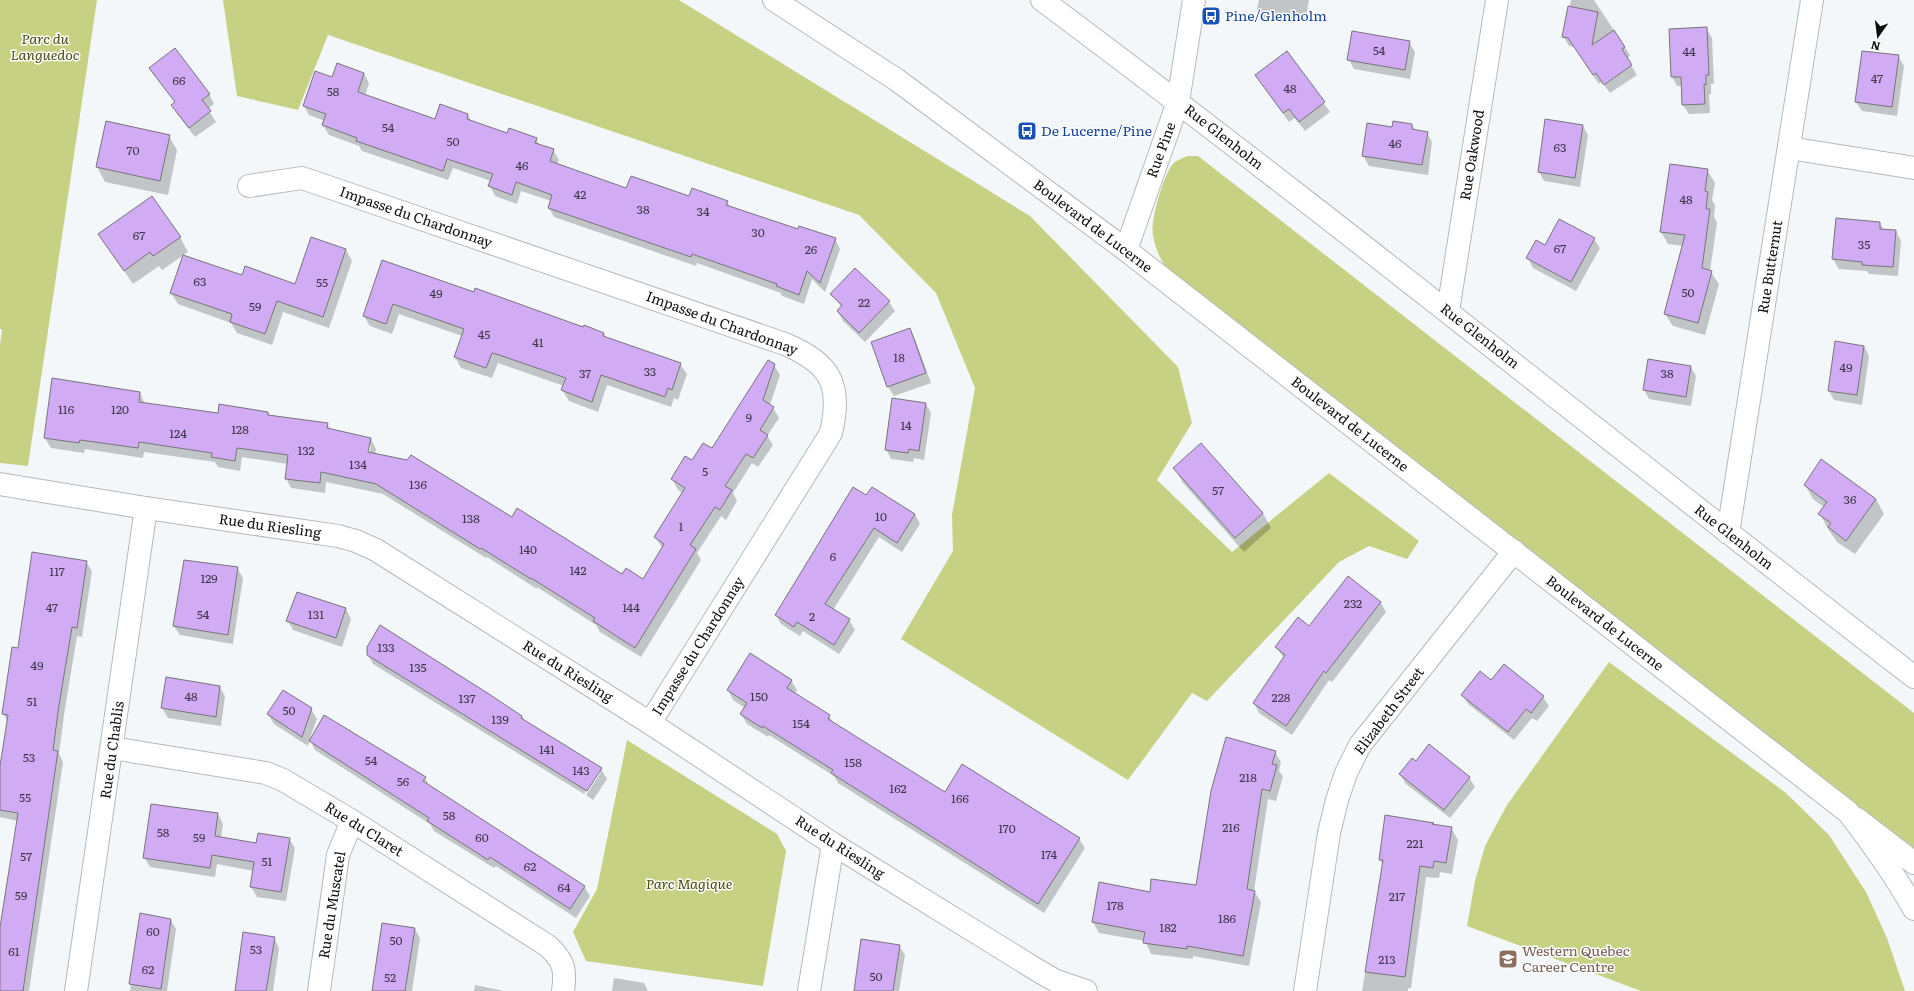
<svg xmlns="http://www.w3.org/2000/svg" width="1914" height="991" viewBox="0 0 1914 991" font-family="Literata,serif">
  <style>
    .green { fill: #c7d183 }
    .shadow { fill: #0003; fill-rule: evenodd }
    .building { fill: #d2abf5; stroke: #777578 }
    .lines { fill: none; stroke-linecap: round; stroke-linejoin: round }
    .street-casing { stroke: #b6b9bc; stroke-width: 24 }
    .secondary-casing { stroke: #b6b9bc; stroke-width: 24 }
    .street { stroke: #fff; stroke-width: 22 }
    .secondary { stroke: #fff; stroke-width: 22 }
    .labels { text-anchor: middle; stroke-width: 3; stroke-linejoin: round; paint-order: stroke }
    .number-label { font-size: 12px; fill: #3f3649 }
    .transit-label { font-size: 14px; fill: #164399; stroke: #fff; text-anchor: start }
    .park-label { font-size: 14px; font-style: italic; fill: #484e0d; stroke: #fff }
    .street-label { font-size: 14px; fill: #0e0f10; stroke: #fff }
    .education-label { font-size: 14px; fill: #785e54; stroke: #fff; text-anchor: start }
  </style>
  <rect width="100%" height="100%" fill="#f3f7fa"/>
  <path class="green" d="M 0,0 L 97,0 L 28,466 L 0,463 L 0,345 L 2,330 L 0,329 Z
    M 223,0 L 679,0 L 1030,216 L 1178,367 L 1192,423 L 1157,480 L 1232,552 L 1329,473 L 1419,541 L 1407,559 L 1369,546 L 1339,562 L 1207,701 L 1192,693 L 1128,780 L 901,639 L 953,551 L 952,515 L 975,388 L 936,293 L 859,215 L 328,35 L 298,110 L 237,96 Z
    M 1188,156 L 1198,156 L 1914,713 L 1914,859 L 1176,282 C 1165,267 1157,256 1153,236 C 1150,221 1163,177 1172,165 C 1176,160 1183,158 1188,156 Z
    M 1609,662 L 1786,793 L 1829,835 L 1866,892 L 1887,938 L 1905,991 L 1641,991 L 1467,926 L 1475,881 L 1485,846 L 1507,805 Z
    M 627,740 L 777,834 L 786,851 L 763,986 L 586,961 L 573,932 L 597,889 Z"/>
  <path class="shadow" d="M 1259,0 L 1309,0 L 1306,16 L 1295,14 L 1294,23 L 1263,19 L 1257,9 Z
    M 1571,0 L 1594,0 L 1630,55 L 1627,59 L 1637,75 L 1610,93 L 1602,82 L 1599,84 L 1574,47 L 1569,46 L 1563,36 Z
    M 1706,28 L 1712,38 L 1714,84 L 1711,84 L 1711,94 L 1709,94 L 1710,113 L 1689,114 L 1683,105 L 1682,86 L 1677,86 L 1672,77 Z
    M 1409,42 L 1415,52 L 1410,79 L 1354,69 L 1349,60 Z
    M 1287,52 L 1330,112 L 1305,131 L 1295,118 L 1289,122 L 1256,75 Z
    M 1898,56 L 1904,66 L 1897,116 L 1862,111 L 1856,102 Z
    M 150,68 L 209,94 L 214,104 L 208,109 L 216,122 L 195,137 L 178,115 L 172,105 L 176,103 Z
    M 364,73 L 369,83 L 365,96 L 436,120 L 468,115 L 472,122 L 508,134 L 536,138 L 540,146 L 553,150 L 559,160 L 557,165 L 627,189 L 727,201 L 730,207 L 799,230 L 835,239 L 840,249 L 825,292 L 812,279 L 804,304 L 782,296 L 781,293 L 697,263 L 696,266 L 554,217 L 549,208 L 551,201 L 521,191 L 517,204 L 495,196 L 490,186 L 491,181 L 453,168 L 448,180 L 362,151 L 359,146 L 329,135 L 323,125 L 325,121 L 309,115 L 304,106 L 333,79 Z
    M 107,122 L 169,136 L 177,150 L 168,195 L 105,182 L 97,167 Z
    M 1368,125 L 1393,128 L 1412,125 L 1416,131 L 1427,133 L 1432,142 L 1428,175 L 1369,166 L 1363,156 Z
    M 1583,126 L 1588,135 L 1580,187 L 1544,181 L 1539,172 Z
    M 1707,170 L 1715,183 L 1712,200 L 1715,205 L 1714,217 L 1717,223 L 1710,271 L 1719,284 L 1705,335 L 1673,326 L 1665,314 L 1684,246 L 1668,244 L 1661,232 Z
    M 1837,219 L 1880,223 L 1884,230 L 1896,231 L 1901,241 L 1898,276 L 1869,274 L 1867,271 L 1839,269 L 1833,259 Z
    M 99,235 L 180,237 L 188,252 L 162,270 L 159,266 L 133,284 Z
    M 1594,239 L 1600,248 L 1576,291 L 1533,268 L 1528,258 Z
    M 346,250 L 352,261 L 329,328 L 283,312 L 272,345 L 237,333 L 231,323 L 178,304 L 171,293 L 242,277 L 296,285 Z
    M 382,261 L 474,293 L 604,333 L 606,338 L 680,364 L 687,374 L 678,400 L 674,398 L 671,407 L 607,385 L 598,412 L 569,401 L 562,390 L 564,386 L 498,363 L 492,378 L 461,368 L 455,357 L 462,336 L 399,314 L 392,334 L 370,326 L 364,316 Z
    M 832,294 L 889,302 L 895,311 L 865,342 L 843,321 L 838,312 L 842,308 Z
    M 910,329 L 915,339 L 931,383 L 894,396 L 888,387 L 873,343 Z
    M 1864,346 L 1869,356 L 1862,405 L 1834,400 L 1829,391 Z
    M 774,365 L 780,375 L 770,405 L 773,408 L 779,418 L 767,436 L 773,445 L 758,467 L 752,463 L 733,493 L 737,501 L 726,520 L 721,516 L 697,553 L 701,560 L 641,657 L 600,632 L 596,625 L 537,587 L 537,589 L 487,557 L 486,558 L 383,494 L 326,482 L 325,493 L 291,488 L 286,478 L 288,464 L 242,457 L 240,471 L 218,467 L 215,462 L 144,452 L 143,458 L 85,449 L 84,453 L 51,448 L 45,438 L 140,393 L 145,404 L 218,414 L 268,412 L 270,416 L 327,424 L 331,430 L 371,439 L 376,449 L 375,455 L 512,519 L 623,576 L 644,580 L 663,549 L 655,537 L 683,493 L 678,490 L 672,479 L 692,462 L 712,450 ZM 369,446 L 371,446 L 368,457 L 366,457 Z
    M 1691,367 L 1696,376 L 1691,406 L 1649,399 L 1644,390 Z
    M 926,404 L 931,413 L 924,460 L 914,458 L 913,462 L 891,459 L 886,449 Z
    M 1201,445 L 1263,513 L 1271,528 L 1244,552 L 1183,483 L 1175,469 Z
    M 1805,485 L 1876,499 L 1884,514 L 1855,554 L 1837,542 L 1828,529 L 1820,514 L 1825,508 L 1813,499 Z
    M 867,497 L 915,514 L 920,524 L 902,552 L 879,537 L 833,610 L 849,620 L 855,630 L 839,654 L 803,631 L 800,636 L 781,624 L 776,615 Z
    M 86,562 L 92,571 L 82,637 L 77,636 L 64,715 L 59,754 L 63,762 L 29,991 L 0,991 L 0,938 L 18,821 L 0,817 L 0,776 L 8,722 L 3,714 L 19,649 Z
    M 237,568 L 243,578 L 233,644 L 180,635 L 174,626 Z
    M 1348,577 L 1381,603 L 1386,612 L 1332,682 L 1329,680 L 1292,735 L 1259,713 L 1254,703 L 1284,658 L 1276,647 L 1310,627 Z
    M 297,593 L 346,609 L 351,619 L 342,647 L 293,630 L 288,621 Z
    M 368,655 L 522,716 L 524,720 L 601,769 L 607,779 L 593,800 L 586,795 L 601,772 L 598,772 L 584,794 L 373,664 Z
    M 167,678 L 220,687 L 225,696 L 221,726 L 168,718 L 162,708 Z
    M 791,680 L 797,690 L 795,694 L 829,716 L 834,724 L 945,793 L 1079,839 L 1085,848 L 1044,913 L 838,783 L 834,776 L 769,735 L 768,737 L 747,724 L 741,714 L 745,708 L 733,700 L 728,690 Z
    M 1492,682 L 1543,697 L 1549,706 L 1537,721 L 1532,718 L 1514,740 L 1468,704 L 1463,695 Z
    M 311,709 L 317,719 L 310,738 L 425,778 L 430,787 L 584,886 L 590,896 L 576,918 L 496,866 L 494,868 L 434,831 L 430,824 L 315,750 L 310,740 L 308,746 L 274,724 L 268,714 Z
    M 1275,752 L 1281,762 L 1279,771 L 1283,776 L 1276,801 L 1268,799 L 1254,891 L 1261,902 L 1249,966 L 1193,956 L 1193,959 L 1151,954 L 1145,941 L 1099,933 L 1093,922 L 1151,893 L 1197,886 Z
    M 1416,762 L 1469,777 L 1475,787 L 1450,818 L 1406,784 L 1400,774 Z
    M 218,814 L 223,824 L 221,838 L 257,844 L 289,839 L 295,848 L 286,901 L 257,897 L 251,887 L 254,871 L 217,864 L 215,877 L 150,867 L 144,857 Z
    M 1386,816 L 1433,824 L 1434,826 L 1451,828 L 1458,840 L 1452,874 L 1440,872 L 1439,878 L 1426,877 L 1411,988 L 1408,988 L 1408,991 L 1362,991 L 1383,865 L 1380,859 Z
    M 141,915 L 170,919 L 176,929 L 167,991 L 130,991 Z
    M 414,928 L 420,938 L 412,991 L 373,991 Z
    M 274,938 L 279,948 L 273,991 L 236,991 Z
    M 899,946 L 905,955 L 899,991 L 855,991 Z
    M 614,978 L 644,983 L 648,991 L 612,991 Z
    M 475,985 L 504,991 L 505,991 L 474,991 Z"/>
  <path class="building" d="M 1568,6 L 1598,12 L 1592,45 L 1614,30 L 1625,47 L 1622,49 L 1632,65 L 1604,85 L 1596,73 L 1593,75 L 1568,38 L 1562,37 Z
    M 1707,27 L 1709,75 L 1706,75 L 1706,85 L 1704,84 L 1705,104 L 1682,105 L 1681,77 L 1671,77 L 1669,29 Z
    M 1352,31 L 1410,41 L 1405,70 L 1347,60 Z
    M 175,48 L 210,94 L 202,100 L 211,111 L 189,128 L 171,105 L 175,102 L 149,68 Z
    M 1287,51 L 1325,102 L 1299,122 L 1289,109 L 1283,113 L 1255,75 Z
    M 1862,51 L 1899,55 L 1892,107 L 1855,102 Z
    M 337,63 L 364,73 L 358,92 L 435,119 L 440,104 L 468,114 L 467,119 L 507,133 L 509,128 L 537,138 L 535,143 L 554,149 L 550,161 L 626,188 L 631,176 L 689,196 L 692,188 L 728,201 L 726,205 L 798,229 L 799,226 L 836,238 L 820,283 L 807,271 L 799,295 L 776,286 L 777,284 L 692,254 L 691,257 L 548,208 L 552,195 L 516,182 L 512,195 L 488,186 L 493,174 L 447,159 L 443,171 L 356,141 L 357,138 L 322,125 L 326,114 L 303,106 L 315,71 L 332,77 Z
    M 1545,119 L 1583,125 L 1575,178 L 1538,172 Z
    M 106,121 L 170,135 L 160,181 L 96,167 Z
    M 1393,121 L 1412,124 L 1412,129 L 1428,132 L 1422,165 L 1362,156 L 1367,123 L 1392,127 Z
    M 1670,164 L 1708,169 L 1705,191 L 1708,192 L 1706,209 L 1710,209 L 1702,268 L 1712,271 L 1698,323 L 1664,314 L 1685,235 L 1660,232 Z
    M 152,196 L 181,237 L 153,256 L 150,252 L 124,271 L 98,234 Z
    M 1836,218 L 1880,222 L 1880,229 L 1896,230 L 1893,267 L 1862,265 L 1862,262 L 1832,259 Z
    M 1559,219 L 1595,238 L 1571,282 L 1526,258 L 1536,240 L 1545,245 Z
    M 311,237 L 346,249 L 323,317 L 277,301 L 265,334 L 230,322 L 232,314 L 170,293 L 183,255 L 242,275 L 245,266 L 295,284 Z
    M 382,260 L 474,292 L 475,288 L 583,327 L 584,325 L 604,333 L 603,336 L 681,363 L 672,390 L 668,388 L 665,397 L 601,375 L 592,402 L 561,390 L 566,378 L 499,355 L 492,353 L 486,368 L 454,357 L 464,329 L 393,304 L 386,324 L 363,316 Z
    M 855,268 L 890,301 L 859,333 L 837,311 L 842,305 L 830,294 Z
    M 910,328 L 926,373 L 887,387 L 871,342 Z
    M 1835,341 L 1864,346 L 1857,395 L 1828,391 Z
    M 1648,359 L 1691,366 L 1686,397 L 1643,390 Z
    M 768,360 L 775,364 L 763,400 L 774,407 L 760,430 L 768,435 L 753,458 L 746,454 L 725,486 L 732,490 L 720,510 L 715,507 L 690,545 L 696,549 L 635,648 L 593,621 L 595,618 L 531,578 L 531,579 L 481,548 L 480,549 L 376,484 L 321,472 L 320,483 L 285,479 L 288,455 L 237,448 L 235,461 L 211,457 L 212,453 L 139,442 L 138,448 L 80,440 L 79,443 L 44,438 L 52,378 L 140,392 L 139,402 L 218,413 L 219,404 L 268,412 L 268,415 L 328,423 L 327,428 L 371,438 L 368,452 L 407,460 L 411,455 L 512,517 L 517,508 L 622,574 L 626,568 L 643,579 L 664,544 L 654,537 L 685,488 L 671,479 L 685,456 L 692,460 L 703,443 L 712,448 Z
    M 892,398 L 926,403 L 919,451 L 909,449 L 908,453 L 885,450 Z
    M 1201,443 L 1263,513 L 1235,538 L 1173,468 Z
    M 1821,459 L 1876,499 L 1846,541 L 1828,527 L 1831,523 L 1818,514 L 1827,502 L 1804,485 Z
    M 853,487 L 866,495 L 872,487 L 915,514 L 897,543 L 874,528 L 825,604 L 850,619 L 834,645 L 797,622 L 794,627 L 775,615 Z
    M 32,552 L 87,561 L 77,628 L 72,627 L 59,705 L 53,750 L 58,751 L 23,991 L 0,991 L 0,927 L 18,813 L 0,810 L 0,766 L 8,715 L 2,714 L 12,647 L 18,648 Z
    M 184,560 L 238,567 L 228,635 L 173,626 Z
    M 1348,576 L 1381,602 L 1326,673 L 1324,671 L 1286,726 L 1253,703 L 1285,655 L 1275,647 L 1298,617 L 1309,626 Z
    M 297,592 L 346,608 L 336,638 L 286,621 Z
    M 380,625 L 489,694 L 522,716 L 521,718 L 602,768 L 587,791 L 367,655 L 367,647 Z
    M 750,653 L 792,680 L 787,688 L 830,715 L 828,719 L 945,792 L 962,764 L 1080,838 L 1038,904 L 831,773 L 833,770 L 763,726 L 762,728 L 740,714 L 747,703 L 727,690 Z
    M 1504,664 L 1544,696 L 1531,713 L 1526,709 L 1508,732 L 1461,695 L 1480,671 L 1491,680 Z
    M 166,677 L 220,686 L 216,717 L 161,708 Z
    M 283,690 L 312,708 L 302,737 L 267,714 Z
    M 324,715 L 426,777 L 423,781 L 585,886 L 570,909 L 490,857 L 488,860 L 460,842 L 427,821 L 429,818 L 309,741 Z
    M 1226,737 L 1276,751 L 1272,764 L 1277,765 L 1270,791 L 1262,789 L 1247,889 L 1255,891 L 1243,956 L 1187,946 L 1187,949 L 1143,943 L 1145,932 L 1092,922 L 1099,882 L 1150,892 L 1151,879 L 1196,885 L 1211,791 Z
    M 1429,744 L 1470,777 L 1444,810 L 1399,774 L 1412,758 L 1416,761 Z
    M 151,804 L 218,813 L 215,836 L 256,843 L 258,833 L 290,838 L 281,892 L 250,887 L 254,862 L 212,855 L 210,868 L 143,858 Z
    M 1385,815 L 1434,823 L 1432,824 L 1452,827 L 1446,863 L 1434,861 L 1433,868 L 1420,866 L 1405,977 L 1365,972 L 1383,860 L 1379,860 Z
    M 140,913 L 171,919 L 161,989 L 129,984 Z
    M 382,923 L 415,928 L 405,991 L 372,991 Z
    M 243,932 L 275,937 L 266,991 L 235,991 Z
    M 861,939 L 900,945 L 893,991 L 854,991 Z"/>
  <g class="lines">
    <g class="street-casing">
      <path id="street" d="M 1042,0 C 1337,220 1622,452 1914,677
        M 1789,148 L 1914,168
        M 249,186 L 302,178 L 785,344 C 831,364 842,384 831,433 L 650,723
        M 1126,250 L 1178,102 L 1194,0
        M 1448,311 L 1497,0
        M 0,484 L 146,508 L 338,536 L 356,541 L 376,550 L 650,723 L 833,844 L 1037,970 L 1056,981 L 1086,991
        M 1728,533 L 1812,0
        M 112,748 L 266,773 L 283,780 L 352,821 L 548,946 C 564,961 566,969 563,991
        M 1857,819 L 1914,863
        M 76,991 L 146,508
        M 319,991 L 338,855 L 352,821
        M 809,991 L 833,844
        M 1305,991 L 1329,833 L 1337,800 L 1346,773 L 1360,745 L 1514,551"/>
    </g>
    <g class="secondary-casing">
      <path id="secondary" d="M 774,0 L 897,80 L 1126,250 L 1848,812 C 1872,843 1895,875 1914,909"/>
    </g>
    <use href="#street" class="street"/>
    <use href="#secondary" class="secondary"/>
  </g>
  <defs>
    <g id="bus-square" transform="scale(1)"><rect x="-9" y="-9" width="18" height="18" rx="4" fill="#1a4fb4" stroke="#fff"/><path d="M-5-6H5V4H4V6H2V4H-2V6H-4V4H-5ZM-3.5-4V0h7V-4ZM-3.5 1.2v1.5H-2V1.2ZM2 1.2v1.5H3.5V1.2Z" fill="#fff"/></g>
    <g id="school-square" transform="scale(1)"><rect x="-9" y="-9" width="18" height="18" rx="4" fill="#8d6e63" stroke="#fff"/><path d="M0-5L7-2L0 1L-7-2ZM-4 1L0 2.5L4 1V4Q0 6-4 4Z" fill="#fff"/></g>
  </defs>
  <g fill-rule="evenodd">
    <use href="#bus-square" x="1211" y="16"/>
    <use href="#bus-square" x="1027" y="131"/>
    <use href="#school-square" x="1508" y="959"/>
  </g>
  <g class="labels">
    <g class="number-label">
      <text x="1379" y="55">54</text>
      <text x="1689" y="56">44</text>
      <text x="1877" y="83">47</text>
      <text x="179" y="85">66</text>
      <text x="1290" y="93">48</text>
      <text x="333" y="96">58</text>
      <text x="388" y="132">54</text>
      <text x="453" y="146">50</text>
      <text x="1395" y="148">46</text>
      <text x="1560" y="152">63</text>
      <text x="133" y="155">70</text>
      <text x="522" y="170">46</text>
      <text x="580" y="199">42</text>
      <text x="1686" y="204">48</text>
      <text x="643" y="214">38</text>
      <text x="703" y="216">34</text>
      <text x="758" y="237">30</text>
      <text x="139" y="240">67</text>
      <text x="1864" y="249">35</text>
      <text x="1560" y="253">67</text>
      <text x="811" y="254">26</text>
      <text x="200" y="286">63</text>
      <text x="322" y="287">55</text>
      <text x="1688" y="297">50</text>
      <text x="436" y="298">49</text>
      <text x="864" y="307">22</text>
      <text x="255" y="311">59</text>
      <text x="484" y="339">45</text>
      <text x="538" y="347">41</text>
      <text x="899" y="362">18</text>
      <text x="1846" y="372">49</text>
      <text x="650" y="376">33</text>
      <text x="585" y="378">37</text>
      <text x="1667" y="378">38</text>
      <text x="66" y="414">116</text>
      <text x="120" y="414">120</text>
      <text x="749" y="422">9</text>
      <text x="906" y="430">14</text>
      <text x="240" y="434">128</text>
      <text x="178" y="438">124</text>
      <text x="306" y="455">132</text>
      <text x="358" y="469">134</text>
      <text x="705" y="476">5</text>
      <text x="418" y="489">136</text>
      <text x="1218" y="495">57</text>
      <text x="1850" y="504">36</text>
      <text x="881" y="521">10</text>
      <text x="471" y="523">138</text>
      <text x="681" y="531">1</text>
      <text x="528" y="554">140</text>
      <text x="833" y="561">6</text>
      <text x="578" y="575">142</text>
      <text x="57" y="576">117</text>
      <text x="209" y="583">129</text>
      <text x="1353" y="608">232</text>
      <text x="52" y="612">47</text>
      <text x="631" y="612">144</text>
      <text x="203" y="619">54</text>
      <text x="316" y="619">131</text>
      <text x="812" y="621">2</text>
      <text x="386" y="652">133</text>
      <text x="37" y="670">49</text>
      <text x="418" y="672">135</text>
      <text x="191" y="701">48</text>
      <text x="759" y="701">150</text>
      <text x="1281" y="702">228</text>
      <text x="467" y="703">137</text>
      <text x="32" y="706">51</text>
      <text x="289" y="715">50</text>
      <text x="500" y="724">139</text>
      <text x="801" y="728">154</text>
      <text x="547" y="754">141</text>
      <text x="29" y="762">53</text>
      <text x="371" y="765">54</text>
      <text x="853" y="767">158</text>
      <text x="581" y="775">143</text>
      <text x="1248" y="782">218</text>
      <text x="403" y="786">56</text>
      <text x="898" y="793">162</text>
      <text x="25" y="802">55</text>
      <text x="960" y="803">166</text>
      <text x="449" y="820">58</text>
      <text x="1231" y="832">216</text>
      <text x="1007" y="833">170</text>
      <text x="163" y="837">58</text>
      <text x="199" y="842">59</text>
      <text x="482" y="842">60</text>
      <text x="1415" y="848">221</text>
      <text x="1049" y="859">174</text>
      <text x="26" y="861">57</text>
      <text x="267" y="866">51</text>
      <text x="530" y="871">62</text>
      <text x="564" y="892">64</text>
      <text x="21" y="900">59</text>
      <text x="1397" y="901">217</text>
      <text x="1115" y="910">178</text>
      <text x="1227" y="923">186</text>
      <text x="1168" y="932">182</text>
      <text x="153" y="936">60</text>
      <text x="396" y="945">50</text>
      <text x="256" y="954">53</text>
      <text x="14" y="956">61</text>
      <text x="1387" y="964">213</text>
      <text x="148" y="974">62</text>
      <text x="876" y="981">50</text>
      <text x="390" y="982">52</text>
    </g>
    <g class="transit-label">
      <text x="1225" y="21">Pine/Glenholm</text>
      <text x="1041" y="136">De Lucerne/Pine</text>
    </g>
    <g class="park-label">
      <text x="45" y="44">Parc du<tspan x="45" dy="16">Languedoc</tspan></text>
      <text x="689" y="889">Parc Magique</text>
    </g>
    <g class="street-label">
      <text transform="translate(1224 137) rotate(38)" y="5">Rue Glenholm</text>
      <text transform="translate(1161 150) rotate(-70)" y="5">Rue Pine</text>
      <text transform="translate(1472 155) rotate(-81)" y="5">Rue Oakwood</text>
      <text transform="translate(416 217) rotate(19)" y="5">Impasse du Chardonnay</text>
      <text transform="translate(1093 226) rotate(37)" y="5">Boulevard de Lucerne</text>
      <text transform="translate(1770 267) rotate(-81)" y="5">Rue Butternut</text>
      <text transform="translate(722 323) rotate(20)" y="5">Impasse du Chardonnay</text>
      <text transform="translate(1480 336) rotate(38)" y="5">Rue Glenholm</text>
      <text transform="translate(1350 424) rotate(38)" y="5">Boulevard de Lucerne</text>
      <text transform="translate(270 526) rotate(8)" y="5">Rue du Riesling</text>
      <text transform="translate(1734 537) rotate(38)" y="5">Rue Glenholm</text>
      <text transform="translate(1605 623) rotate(38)" y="5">Boulevard de Lucerne</text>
      <text transform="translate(698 646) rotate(-58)" y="5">Impasse du Chardonnay</text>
      <text transform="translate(568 671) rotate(32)" y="5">Rue du Riesling</text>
      <text transform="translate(1389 711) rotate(-53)" y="5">Elizabeth Street</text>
      <text transform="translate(112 750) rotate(-82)" y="5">Rue du Chablis</text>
      <text transform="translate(364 829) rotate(32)" y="5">Rue du Claret</text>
      <text transform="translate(840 847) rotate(33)" y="5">Rue du Riesling</text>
      <text transform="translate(332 905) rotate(-81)" y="5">Rue du Muscatel</text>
    </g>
    <g class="education-label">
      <text x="1522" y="956">Western Quebec<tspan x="1522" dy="16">Career Centre</tspan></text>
    </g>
  </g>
  <g transform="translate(1878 36) rotate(194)" stroke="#ffffff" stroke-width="3" paint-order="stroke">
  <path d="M0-3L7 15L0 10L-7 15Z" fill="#0e0f10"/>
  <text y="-6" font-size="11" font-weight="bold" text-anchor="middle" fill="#0e0f10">N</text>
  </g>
</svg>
